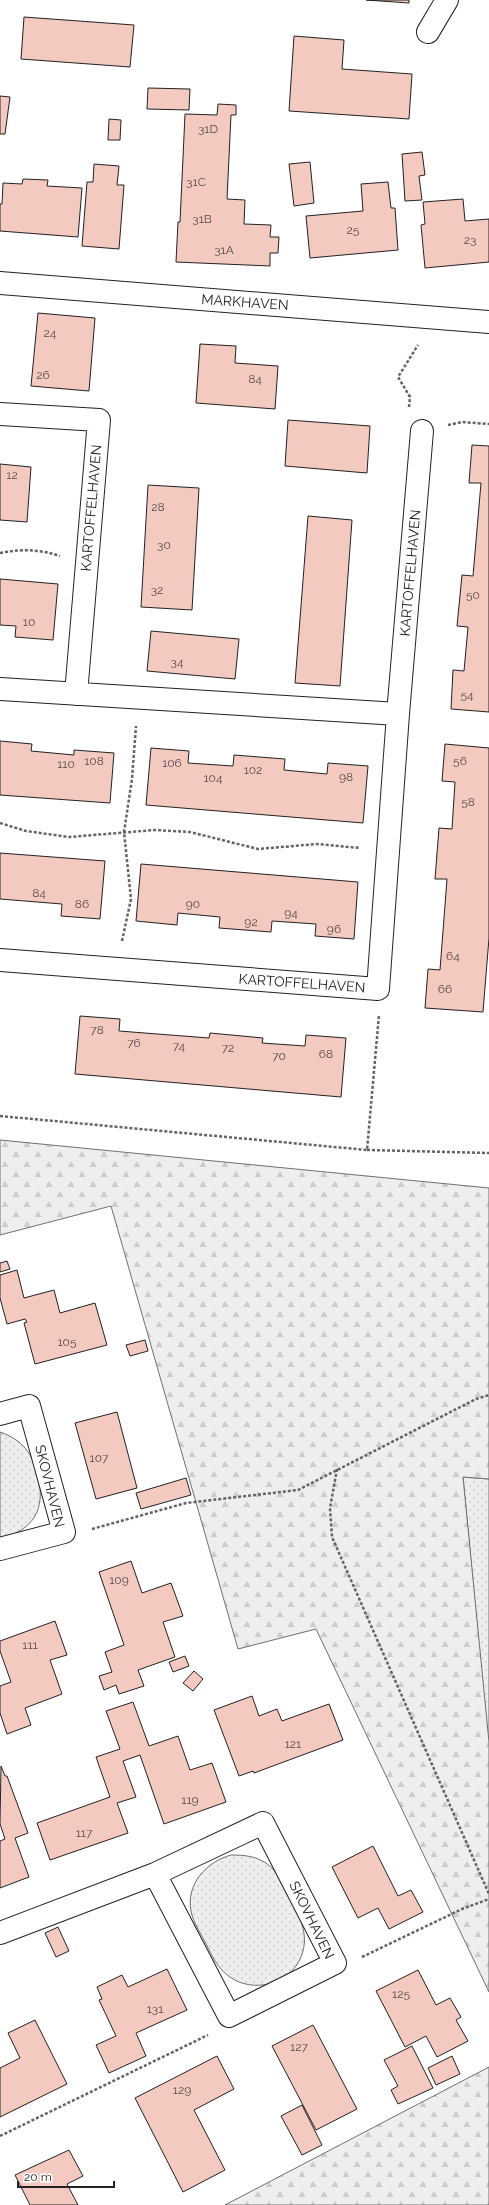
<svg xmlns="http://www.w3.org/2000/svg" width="489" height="2205" viewBox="0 0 489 2205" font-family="Raleway,sans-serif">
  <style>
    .grass { fill: url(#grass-dots); stroke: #6f6f6f }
    .forest { fill: url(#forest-firs); stroke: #6f6f6f }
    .building { fill: #f3c9c0; stroke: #222 }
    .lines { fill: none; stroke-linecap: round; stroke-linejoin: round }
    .minor-casing { stroke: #222; stroke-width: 24 }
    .path { stroke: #646464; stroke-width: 2.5; stroke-dasharray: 3 2; stroke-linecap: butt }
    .minor { stroke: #fff; stroke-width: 22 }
    .labels { text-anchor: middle; stroke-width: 3; stroke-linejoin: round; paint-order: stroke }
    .number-label { font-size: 12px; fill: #564c4a }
    .street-label { font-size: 14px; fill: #222; stroke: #fff }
  </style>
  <defs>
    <pattern id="grass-dots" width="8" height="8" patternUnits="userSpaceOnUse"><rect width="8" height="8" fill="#eee"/><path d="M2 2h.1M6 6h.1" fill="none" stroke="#ccc" stroke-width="1.8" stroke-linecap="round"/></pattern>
    <pattern id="forest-firs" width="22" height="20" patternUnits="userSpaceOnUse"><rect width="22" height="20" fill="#eee"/><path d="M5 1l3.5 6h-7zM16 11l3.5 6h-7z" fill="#ccc"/></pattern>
  </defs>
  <rect width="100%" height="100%" fill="#fff"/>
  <path class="grass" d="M 0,1432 C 23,1440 33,1454 38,1477 C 46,1510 33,1530 0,1539 Z
    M 463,1477 L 489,1479 L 489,1742 L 488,1741 Z
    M 231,1855 C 244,1855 255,1856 266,1863 C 277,1871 283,1883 289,1895 C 301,1918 313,1941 296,1966 C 279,1990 241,1992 222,1970 C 214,1962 210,1951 205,1942 C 200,1932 193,1922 191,1911 C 186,1884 206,1862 231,1855 Z"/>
  <path class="forest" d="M 0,1140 L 489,1188 L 489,1479 L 463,1477 L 489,1742 L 489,1992 L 316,1629 L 238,1649 L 111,1206 L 0,1235 Z
    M 489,2067 L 489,2205 L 225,2205 Z"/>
  <path class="building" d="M 366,0 L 409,0 L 409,3 Z
    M 24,17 L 134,25 L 130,67 L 21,59 Z
    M 294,36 L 344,40 L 342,69 L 412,74 L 409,119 L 289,111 Z
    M 148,88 L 190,89 L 189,110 L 147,109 Z
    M 0,96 L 10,97 L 5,134 L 0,134 Z
    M 218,104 L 236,105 L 236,115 L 231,115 L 227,199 L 245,200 L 244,224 L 271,225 L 270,237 L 279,237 L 278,253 L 270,253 L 270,266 L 176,262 L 178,222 L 180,222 L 185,114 L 217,115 Z
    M 109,119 L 121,120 L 120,140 L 108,140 Z
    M 422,152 L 425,175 L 419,176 L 422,200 L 405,201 L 402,154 Z
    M 310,162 L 314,203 L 294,206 L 289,164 Z
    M 94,164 L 119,166 L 117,185 L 124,185 L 119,249 L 82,246 L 87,182 L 93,182 Z
    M 23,179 L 48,180 L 47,186 L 82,188 L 78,237 L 0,231 L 0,204 L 2,204 L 3,183 L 22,184 Z
    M 388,182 L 391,208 L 395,208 L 398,250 L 310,258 L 306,216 L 363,211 L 361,184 Z
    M 463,199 L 465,221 L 489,219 L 489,262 L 425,268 L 421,225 L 425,224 L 423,202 Z
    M 38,313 L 95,318 L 89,391 L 31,386 Z
    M 200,344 L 236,346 L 235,363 L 278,366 L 275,409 L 196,403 Z
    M 288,420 L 370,426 L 367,473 L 285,466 Z
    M 472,445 L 489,446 L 489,712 L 451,709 L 453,670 L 464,671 L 468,627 L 457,626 L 462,575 L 473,576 L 481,483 L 469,483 Z
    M 0,464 L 31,467 L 27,522 L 0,520 Z
    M 148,485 L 199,488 L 192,610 L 141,607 Z
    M 308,516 L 352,520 L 340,686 L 295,683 Z
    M 0,579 L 58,584 L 53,640 L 15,637 L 16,626 L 0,625 Z
    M 151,631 L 239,639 L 235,679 L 147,671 Z
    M 0,741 L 32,744 L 31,751 L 74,755 L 74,750 L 114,753 L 110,803 L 0,795 Z
    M 445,744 L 489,748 L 489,938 L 483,1012 L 425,1008 L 428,969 L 440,970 L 447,879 L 435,879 L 439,828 L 452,829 L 455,782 L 442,781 Z
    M 151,748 L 189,751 L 188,763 L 233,766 L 234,755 L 285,759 L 284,770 L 327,774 L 328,763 L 368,766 L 363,823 L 146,805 Z
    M 0,853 L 105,861 L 100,919 L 61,916 L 62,904 L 0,899 Z
    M 141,864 L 358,882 L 354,939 L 315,936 L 316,924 L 272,921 L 271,932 L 219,928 L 220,917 L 178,913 L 177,925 L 136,921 Z
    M 80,1016 L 120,1019 L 119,1031 L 209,1038 L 210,1033 L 263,1038 L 262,1043 L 305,1046 L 306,1035 L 346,1038 L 341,1097 L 75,1074 Z
    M 7,1261 L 10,1269 L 0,1272 L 0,1263 Z
    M 17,1270 L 24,1298 L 54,1290 L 60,1313 L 95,1303 L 107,1345 L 35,1364 L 24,1323 L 27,1322 L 25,1319 L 7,1324 L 0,1298 L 0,1275 Z
    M 145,1340 L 148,1351 L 130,1356 L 126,1345 Z
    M 117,1412 L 137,1488 L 96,1499 L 75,1423 Z
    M 186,1478 L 191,1495 L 141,1509 L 136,1493 Z
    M 131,1561 L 142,1593 L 171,1583 L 183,1616 L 163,1622 L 175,1657 L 138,1670 L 144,1686 L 119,1694 L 116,1685 L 104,1690 L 99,1676 L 112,1672 L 105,1652 L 124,1645 L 99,1572 Z
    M 55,1621 L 67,1655 L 50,1660 L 62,1694 L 25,1708 L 31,1725 L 7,1734 L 0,1713 L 0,1686 L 11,1682 L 0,1651 L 0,1641 Z
    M 185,1656 L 189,1666 L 173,1672 L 169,1662 Z
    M 194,1671 L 203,1679 L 193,1691 L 183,1683 Z
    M 252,1696 L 259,1716 L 277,1709 L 282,1721 L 329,1704 L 343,1740 L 254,1773 L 253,1771 L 239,1776 L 214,1710 Z
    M 133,1702 L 149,1746 L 178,1736 L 190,1770 L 212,1763 L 226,1802 L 164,1824 L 140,1755 L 123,1761 L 136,1797 L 117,1803 L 128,1833 L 50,1860 L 37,1823 L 110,1797 L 96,1757 L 120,1749 L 106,1711 Z
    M 1,1766 L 5,1776 L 7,1776 L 28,1833 L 15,1838 L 29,1877 L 0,1888 L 0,1841 L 5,1839 L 0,1824 Z
    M 373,1846 L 398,1896 L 411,1890 L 423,1912 L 389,1929 L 378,1908 L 358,1918 L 332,1867 Z
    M 58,1927 L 69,1951 L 56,1957 L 45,1933 Z
    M 167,1969 L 187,2010 L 136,2033 L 146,2056 L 109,2073 L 96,2045 L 116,2036 L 99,2000 L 102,1999 L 97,1987 L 122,1975 L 128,1987 Z
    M 418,1970 L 436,2005 L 450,1998 L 461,2017 L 456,2020 L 468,2041 L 437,2057 L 426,2036 L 405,2047 L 376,1991 Z
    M 35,2020 L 67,2084 L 0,2117 L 0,2068 L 20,2058 L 8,2033 Z
    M 313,2025 L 357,2109 L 316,2130 L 272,2046 Z
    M 412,2046 L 433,2088 L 398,2104 L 391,2090 L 398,2086 L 384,2060 Z
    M 217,2056 L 234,2089 L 194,2110 L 225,2170 L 183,2192 L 135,2098 Z
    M 452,2056 L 460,2074 L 436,2085 L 428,2068 Z
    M 302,2105 L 322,2145 L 302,2155 L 281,2116 Z
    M 69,2150 L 83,2176 L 67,2184 L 78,2205 L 30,2205 L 15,2175 Z"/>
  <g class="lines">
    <g class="minor-casing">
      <path id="minor" d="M 428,32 L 447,0
        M 0,283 L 489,322
        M 0,414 L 99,420 L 76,694
        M 0,689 L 398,714
        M 0,960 L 378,989 L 398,714 L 422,431
        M 0,1414 L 29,1406 L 64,1532 L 0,1549
        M 0,1933 L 155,1874 L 263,1823 L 335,1963 L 229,2016 L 155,1874"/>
    </g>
    <path class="path" d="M 409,407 L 410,397 L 398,377 L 418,345
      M 448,425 L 462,422 L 489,424
      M 0,553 C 21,549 39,549 60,556
      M 0,823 L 26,831 L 69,837 L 155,830 L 190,832 L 258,849 L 317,844 L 360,848
      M 122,941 L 131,899 L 124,832 L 132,779 L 136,726
      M 0,1116 L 367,1150 L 379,1015
      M 367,1150 L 489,1153
      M 337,1469 L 330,1508 L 332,1537 L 489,1894
      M 92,1529 L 186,1503 L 298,1490 L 476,1399 L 489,1395
      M 362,1957 L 462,1909 L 489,1899
      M 0,2136 L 208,2035"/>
    <use href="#minor" class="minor"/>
  </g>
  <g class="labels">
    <g class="number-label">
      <text x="208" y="133">31D</text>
      <text x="196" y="186">31C</text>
      <text x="202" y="223">31B</text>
      <text x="353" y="234">25</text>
      <text x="470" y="244">23</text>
      <text x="224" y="254">31A</text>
      <text x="50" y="337">24</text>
      <text x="43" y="379">26</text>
      <text x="255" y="383">84</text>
      <text x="12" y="479">12</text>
      <text x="158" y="511">28</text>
      <text x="164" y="549">30</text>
      <text x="157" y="594">32</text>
      <text x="473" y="599">50</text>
      <text x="29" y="626">10</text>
      <text x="177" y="666">34</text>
      <text x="467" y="699">54</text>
      <text x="94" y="765">108</text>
      <text x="460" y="765">56</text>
      <text x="172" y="767">106</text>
      <text x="66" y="768">110</text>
      <text x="253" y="774">102</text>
      <text x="346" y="781">98</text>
      <text x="213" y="782">104</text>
      <text x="468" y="806">58</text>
      <text x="39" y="897">84</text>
      <text x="82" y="908">86</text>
      <text x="193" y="908">90</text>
      <text x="291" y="917">94</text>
      <text x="251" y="926">92</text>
      <text x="334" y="933">96</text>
      <text x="453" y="960">64</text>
      <text x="445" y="993">66</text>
      <text x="97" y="1034">78</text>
      <text x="134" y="1047">76</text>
      <text x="179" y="1050">74</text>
      <text x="228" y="1052">72</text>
      <text x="326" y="1058">68</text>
      <text x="279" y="1060">70</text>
      <text x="67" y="1346">105</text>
      <text x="99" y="1462">107</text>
      <text x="119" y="1584">109</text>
      <text x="30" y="1649">111</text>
      <text x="293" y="1748">121</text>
      <text x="190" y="1804">119</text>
      <text x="84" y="1837">117</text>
      <text x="401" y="1998">125</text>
      <text x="155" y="2013">131</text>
      <text x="299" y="2051">127</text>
      <text x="182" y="2094">129</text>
    </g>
    <g class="street-label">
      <text transform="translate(245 302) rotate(4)" y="5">MARKHAVEN</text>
      <text transform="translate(91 508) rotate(-85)" y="5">KARTOFFELHAVEN</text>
      <text transform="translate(410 573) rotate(-85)" y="5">KARTOFFELHAVEN</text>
      <text transform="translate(302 983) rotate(4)" y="5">KARTOFFELHAVEN</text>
      <text transform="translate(50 1486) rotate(76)" y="5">SKOVHAVEN</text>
      <text transform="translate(312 1920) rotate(64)" y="5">SKOVHAVEN</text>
    </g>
  </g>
  <path d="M18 2181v6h96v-6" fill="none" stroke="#222222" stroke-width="2"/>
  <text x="24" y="2181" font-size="12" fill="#222222" stroke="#ffffff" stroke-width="3" paint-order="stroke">20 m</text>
</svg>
